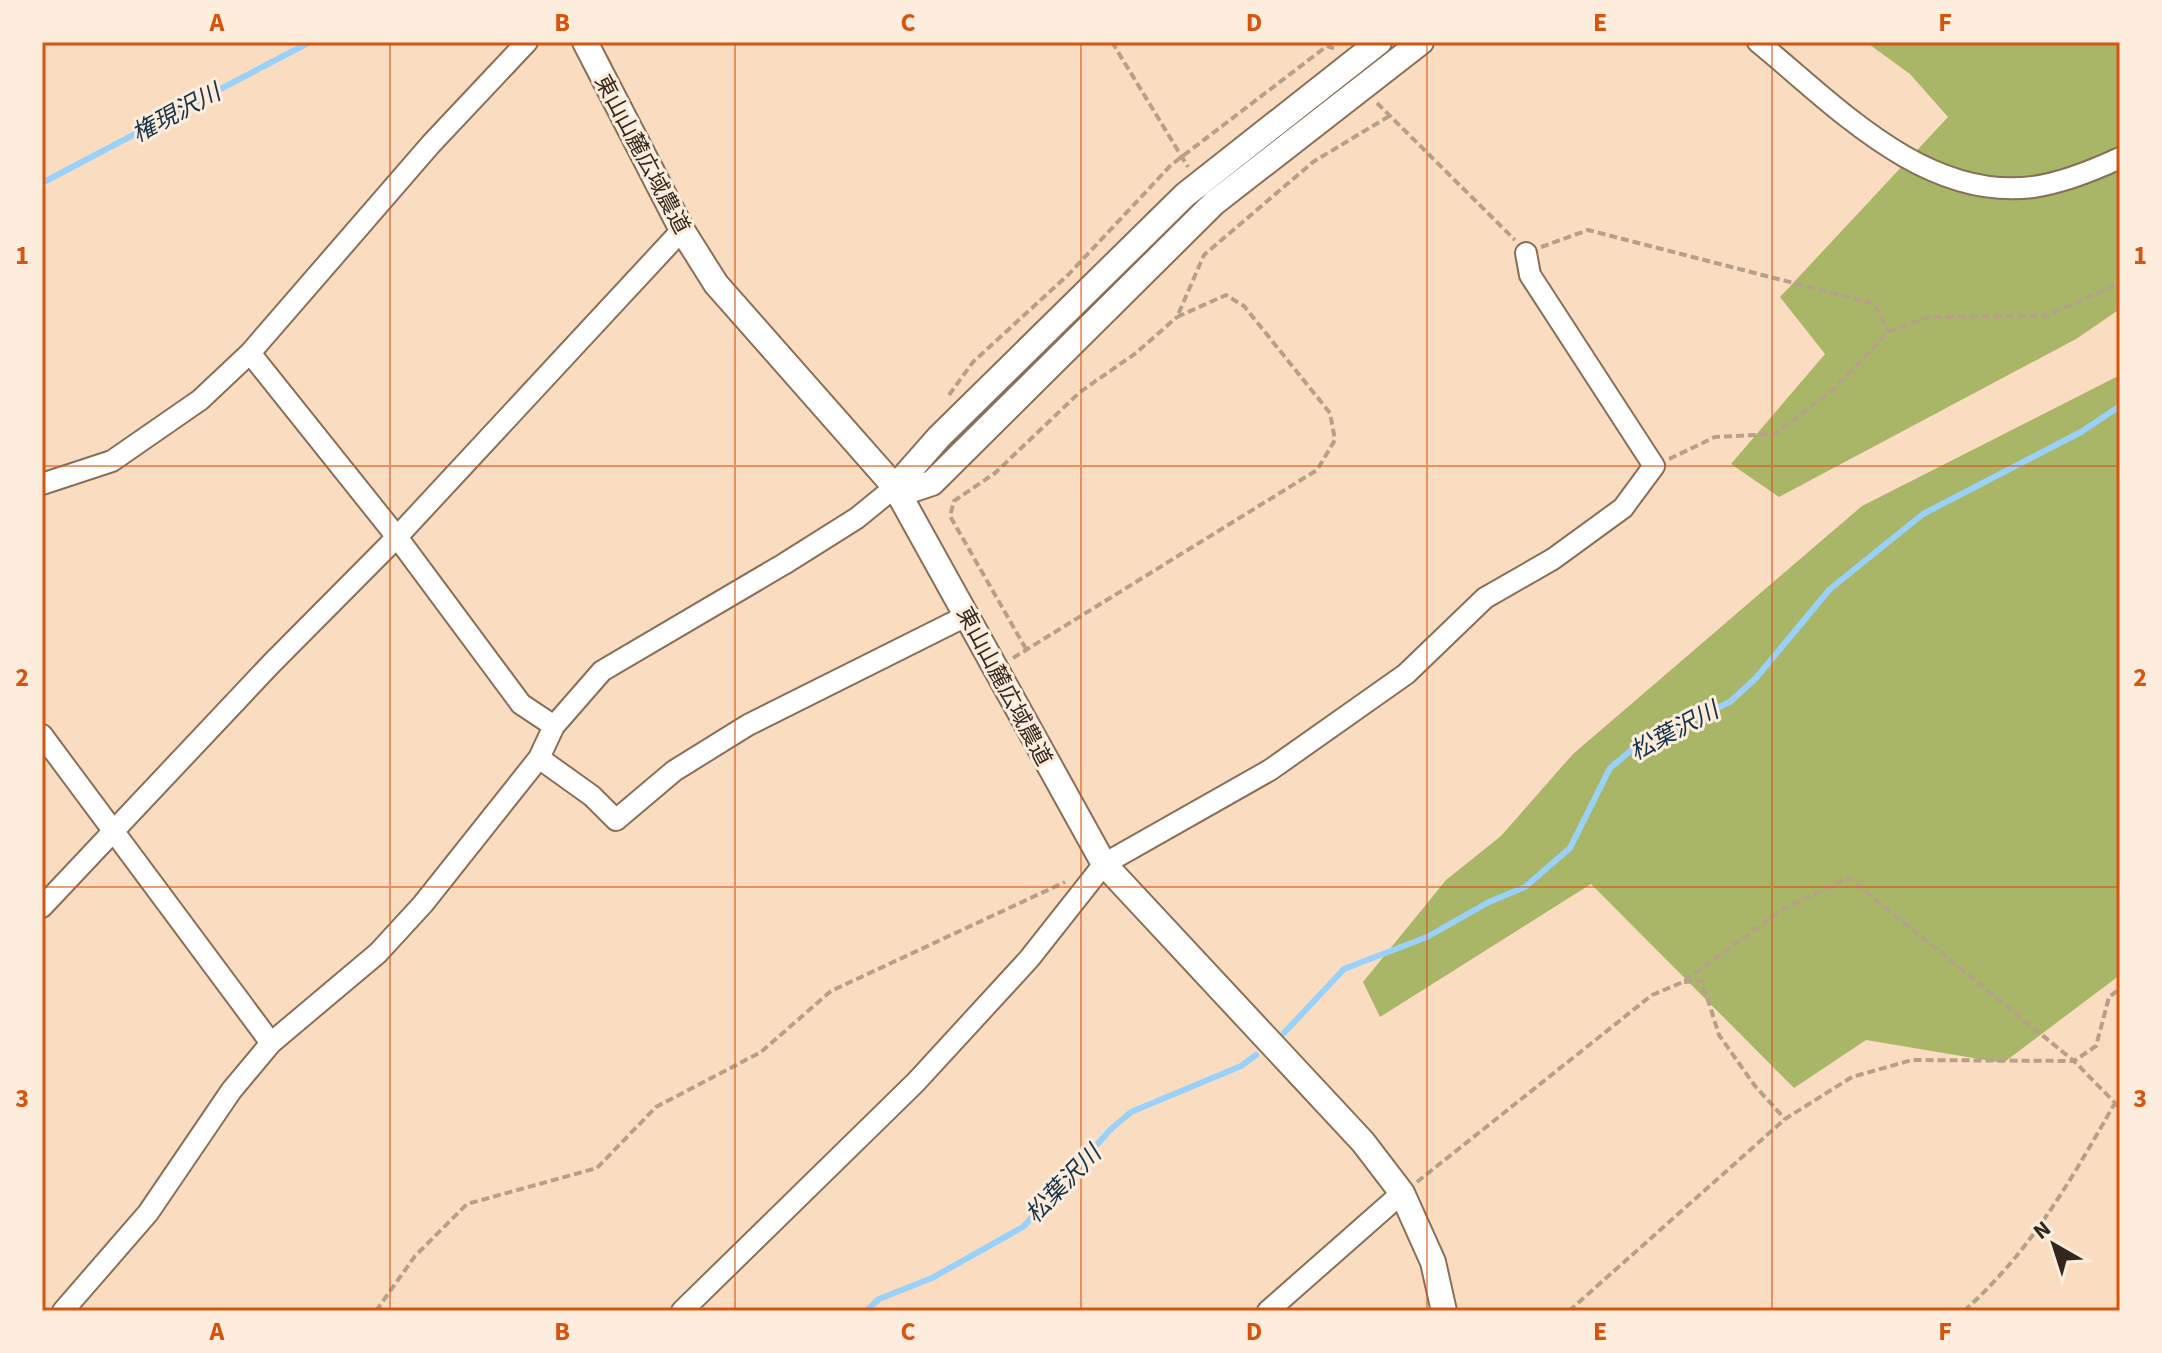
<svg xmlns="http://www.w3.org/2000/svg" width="2162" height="1353" viewBox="0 0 2162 1353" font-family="'Source Sans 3','Noto Sans JP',sans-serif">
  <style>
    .forest { fill: #a9b668 }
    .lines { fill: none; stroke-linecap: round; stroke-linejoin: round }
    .stream { stroke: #99d1fb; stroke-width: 6 }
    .minor-casing { stroke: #896f56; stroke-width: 24 }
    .tertiary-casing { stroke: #896f56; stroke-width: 28 }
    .path { stroke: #b7a08a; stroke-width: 4; stroke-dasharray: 8 4; stroke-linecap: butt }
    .minor { stroke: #fff; stroke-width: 20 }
    .tertiary { stroke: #fff; stroke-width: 24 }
    .grid { fill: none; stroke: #d6540e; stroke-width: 2; stroke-opacity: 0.55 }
    .labels { text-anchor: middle; stroke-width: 6; stroke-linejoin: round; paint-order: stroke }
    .street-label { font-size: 22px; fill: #32271c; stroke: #feecdc }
    .water-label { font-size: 24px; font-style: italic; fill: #133348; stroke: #feecdc }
    .neatline { fill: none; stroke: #d6540e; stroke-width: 3 }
    .grid-label { font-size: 26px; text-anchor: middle; font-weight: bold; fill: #d6540e }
  </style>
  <rect width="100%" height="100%" fill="#faddc1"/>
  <path class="forest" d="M 1866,42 L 2120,42 L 2120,309 L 2076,339 L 1779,497 L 1731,464 L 1825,354 L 1780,297 L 1948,117 L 1910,74 Z
    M 2120,375 L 2120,975 L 2003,1063 L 1866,1040 L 1794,1088 L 1591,884 L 1380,1017 L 1363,982 L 1446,880 L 1501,836 L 1573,754 L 1862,506 Z"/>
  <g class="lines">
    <path class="stream" d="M 42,183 L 310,42
      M 1284,1033 L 1344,969 L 1427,937 L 1489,902 L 1525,887 L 1570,848 L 1610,768 L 1640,743 L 1730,702 L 1756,678 L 1830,589 L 1923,514 L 2081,432 L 2120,406
      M 866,1311 L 879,1299 L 932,1278 L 1023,1227 L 1111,1129 L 1131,1112 L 1241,1066 L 1256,1055"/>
    <g class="minor-casing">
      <path id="minor" d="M 1758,42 C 1835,105 1924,201 2033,187 C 2062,183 2094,170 2120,158
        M 250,353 L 397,537 L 521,704 L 554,726
        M 42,484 L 112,461 L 200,400 L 250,353 L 431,144 L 527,42
        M 42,735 L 271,1043
        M 539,758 L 592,796 L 616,820 L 674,771 L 748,725 L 966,616
        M 42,907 L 271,664 L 397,537 L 682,230
        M 63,1311 L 148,1213 L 231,1091 L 271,1043 L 378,953 L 423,904 L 539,758 L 554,726 L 602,671 L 784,564 L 857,518 L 895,487
        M 682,1311 L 916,1082 L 1029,959 L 1104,864 L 1270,770 L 1406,674 L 1485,598 L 1553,559 L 1623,508 L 1654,466 L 1530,275 L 1526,253
        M 1268,1311 L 1402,1193"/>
    </g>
    <g class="tertiary-casing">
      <path id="tertiary" d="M 585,42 L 682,230 L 716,284 L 895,487 L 1104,864 L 1363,1142 L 1402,1193 L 1433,1262 L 1444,1311
        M 895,487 L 939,437 L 1185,195 L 1379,42
        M 899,494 L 932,483 L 1214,203 L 1421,42"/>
    </g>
    <path class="path" d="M 1112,42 L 1188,167
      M 1377,103 L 1515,240
      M 1541,247 L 1588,230 L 1875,304 L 1888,332
      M 949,395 L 973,362 L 1069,274 L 1171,165 L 1327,46 L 1336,49
      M 1669,459 L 1715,437 L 1775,434 L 1835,388 L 1888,332 L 1928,317 L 2046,316 L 2120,283
      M 1026,649 L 950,516 L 954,501 L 995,473 L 1080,392 L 1136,353 L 1177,317
      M 1013,658 L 1317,470 L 1335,440 L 1330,413 L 1244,306 L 1226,295 L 1177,317 L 1204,255 L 1313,162 L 1391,115
      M 1684,982 L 1702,981 L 1719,1035 L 1755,1086 L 1785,1119
      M 1417,1182 L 1652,995 L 1683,982 L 1783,909 L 1849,878 L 2074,1061 L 2120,1108
      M 376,1311 L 415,1256 L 467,1204 L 597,1168 L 656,1107 L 761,1052 L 831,991 L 1065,882
      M 1569,1311 L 1785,1119 L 1852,1077 L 1912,1060 L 2074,1061 L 2096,1046 L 2109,997 L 2120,989
      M 1964,1311 C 2032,1250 2071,1180 2116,1101"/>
    <use href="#minor" class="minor"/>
    <use href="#tertiary" class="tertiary"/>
  </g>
  <path class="grid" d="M 390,42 L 390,1311M 735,42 L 735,1311M 1081,42 L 1081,1311M 1427,42 L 1427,1311M 1772,42 L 1772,1311M 42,466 L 2120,466M 42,887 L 2120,887"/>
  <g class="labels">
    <g class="street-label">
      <text transform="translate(643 154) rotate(62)" y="8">東山山麓広域農道</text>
      <text transform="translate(1005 686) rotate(62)" y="8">東山山麓広域農道</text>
    </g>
    <g class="water-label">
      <text transform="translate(176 113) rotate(-28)" y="8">権現沢川</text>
      <text transform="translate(1674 731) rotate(-28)" y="8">松葉沢川</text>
      <text transform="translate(1063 1184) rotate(-46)" y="8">松葉沢川</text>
    </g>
  </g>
  <rect width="2162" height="1353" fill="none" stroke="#feecdc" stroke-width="88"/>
  <g transform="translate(2054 1245) rotate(321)" stroke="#feecdc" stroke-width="6" paint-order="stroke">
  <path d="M0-6L14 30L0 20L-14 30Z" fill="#32271c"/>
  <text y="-12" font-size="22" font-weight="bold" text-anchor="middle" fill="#32271c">N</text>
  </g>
  <rect x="44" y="44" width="2074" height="1265" class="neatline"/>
  <g class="grid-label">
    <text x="217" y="31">A</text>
    <text x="562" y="31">B</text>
    <text x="908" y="31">C</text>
    <text x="1254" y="31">D</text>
    <text x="1600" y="31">E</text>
    <text x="1945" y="31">F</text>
    <text x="22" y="264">1</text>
    <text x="2140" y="264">1</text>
    <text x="22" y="686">2</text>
    <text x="2140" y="686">2</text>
    <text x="22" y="1107">3</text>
    <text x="2140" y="1107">3</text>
    <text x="217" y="1340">A</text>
    <text x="562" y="1340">B</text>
    <text x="908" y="1340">C</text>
    <text x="1254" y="1340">D</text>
    <text x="1600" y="1340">E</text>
    <text x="1945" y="1340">F</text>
  </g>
</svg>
